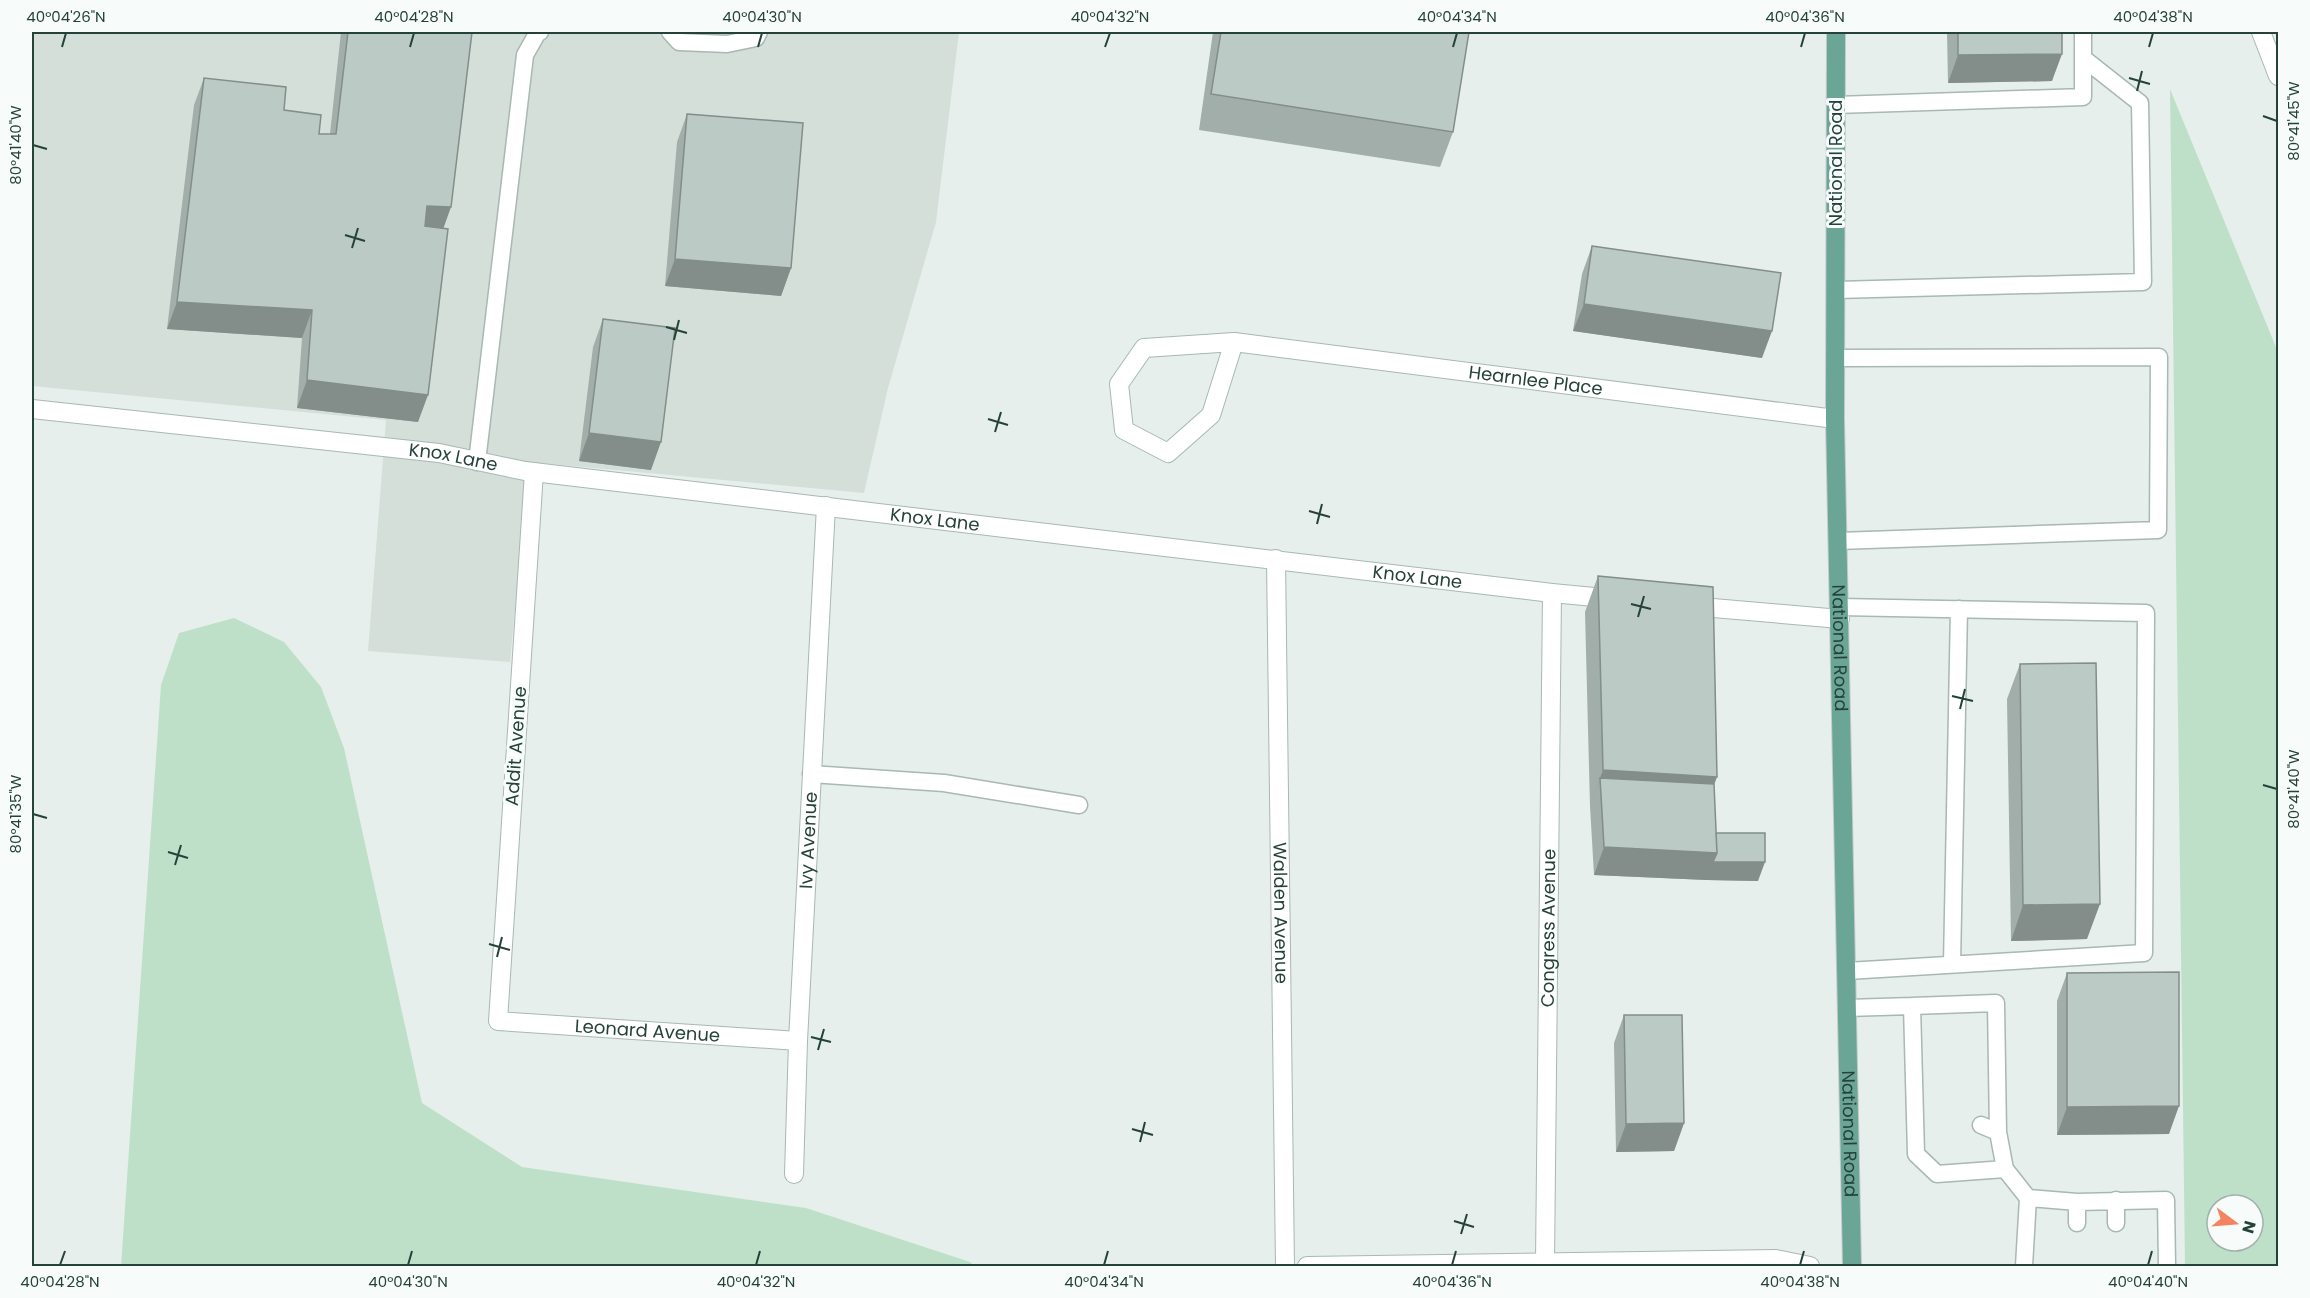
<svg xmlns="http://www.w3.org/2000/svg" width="2310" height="1298" viewBox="0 0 2310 1298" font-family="Poppins,sans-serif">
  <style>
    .built { fill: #d4dfda }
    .green { fill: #bfe0c8; fill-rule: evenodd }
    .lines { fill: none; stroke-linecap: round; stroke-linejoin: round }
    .lane-casing { stroke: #a8b8b2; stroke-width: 19 }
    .street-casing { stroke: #a8b8b2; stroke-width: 20 }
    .primary-casing { stroke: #c2cac8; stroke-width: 20 }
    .lane { stroke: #fff; stroke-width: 16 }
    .street { stroke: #fff; stroke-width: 18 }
    .primary { stroke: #6aa596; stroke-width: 18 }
    .wall { fill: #a1aea9 }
    .shaded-wall { fill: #838d89 }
    .building { fill: #bbcac4; stroke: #838d89; stroke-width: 1.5 }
    .ticks { fill: none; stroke: #24423a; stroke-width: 2 }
    .labels { text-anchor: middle; stroke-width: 6; stroke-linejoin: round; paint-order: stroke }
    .street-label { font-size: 18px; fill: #24423a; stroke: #f7fbf9 }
    .neatline { fill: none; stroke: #24423a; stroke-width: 2 }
    .ticks-label { font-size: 15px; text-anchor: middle; fill: #24423a }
  </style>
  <rect width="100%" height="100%" fill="#e6efeb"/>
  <path class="built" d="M 32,32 L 959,32 L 936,222 L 888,388 L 864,493 L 529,462 L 510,662 L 368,651 L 386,420 L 32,386 Z"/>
  <path class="green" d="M 2170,89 L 2278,352 L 2278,1266 L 2185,1266 ZM 2217,1205 L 2253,1205 L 2253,1241 L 2217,1241 Z
    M 234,618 L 284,642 L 321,687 L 344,748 L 422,1103 L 522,1167 L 806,1208 L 970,1262 L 974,1266 L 121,1266 L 161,685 L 179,633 Z"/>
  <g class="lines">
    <g class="lane-casing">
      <path id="lane" d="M 670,32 L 679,42 L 727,44 L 756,38 L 759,32
        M 1836,105 L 2083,97 L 2083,32
        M 1836,290 L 2143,282 L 2140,103 L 2083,58
        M 1836,358 L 2159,357 L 2158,530 L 1838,541
        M 477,462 L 525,55 L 538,32 L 540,32
        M 1840,607 L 2146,613 L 2144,953 L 1847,971
        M 811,774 L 944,783 L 1079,805
        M 1952,964 L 1959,609
        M 1912,1006 L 1996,1003 L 1998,1132 L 2005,1169
        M 1847,1008 L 1912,1006 L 1916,1154 L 1937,1174 L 2005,1169 L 2028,1198 L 2024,1266
        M 1981,1125 L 1998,1132
        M 2028,1198 L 2077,1202 L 2166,1200 L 2167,1266
        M 2077,1202 L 2077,1223
        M 2116,1223 L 2116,1200"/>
    </g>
    <g class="street-casing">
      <g id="street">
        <path d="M 2261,32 L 2278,76"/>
        <path id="s1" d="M 1234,342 L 1211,415 L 1168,453 L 1124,430 L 1119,384 L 1144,348 L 1234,342 L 1835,419"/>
        <path id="s2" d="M 32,409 L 439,453 L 525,471 L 1552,593 L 1615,599"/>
        <path id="s3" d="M 534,472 L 498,1021 L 798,1041"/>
        <path id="s4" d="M 1276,559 L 1285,1266"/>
        <path d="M 1690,606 L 1840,619"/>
        <path id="s5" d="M 794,1174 L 798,1041 L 826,506"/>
        <path id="s6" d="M 1545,1262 L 1552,593"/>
        <path d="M 1307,1266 L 1776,1259 L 1810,1266"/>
      </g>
    </g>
    <g class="primary-casing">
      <g id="primary">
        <path id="s7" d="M 1836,32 L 1835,419 L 1852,1266"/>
      </g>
    </g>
    <use href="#lane" class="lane"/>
    <use href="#street" class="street"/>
    <use href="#primary" class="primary"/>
  </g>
  <path class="wall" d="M 341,32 L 472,32 L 443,228 L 418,422 L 297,408 L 302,338 L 167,329 L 194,105 L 204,78 L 319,134 L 330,134 Z
    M 1213,32 L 1469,32 L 1453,132 L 1440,167 L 1199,130 Z
    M 1947,32 L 2062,32 L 2052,81 L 1948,83 Z
    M 687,114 L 791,268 L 781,296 L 665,286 L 677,142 Z
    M 1592,246 L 1762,358 L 1573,331 L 1582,274 Z
    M 603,319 L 651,470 L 579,461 L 593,347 Z
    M 1598,576 L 1714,784 L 1716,833 L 1758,881 L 1707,880 L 1594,875 L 1590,806 L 1585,612 Z
    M 2020,664 L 2087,939 L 2011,941 L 2007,699 Z
    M 2067,973 L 2169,1134 L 2057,1135 L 2057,1001 Z
    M 1624,1015 L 1684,1123 L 1674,1151 L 1616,1152 L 1614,1043 Z"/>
  <path class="shaded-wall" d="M 2062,54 L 2052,81 L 1948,83 L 1958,55 Z
    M 427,206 L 451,207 L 441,235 L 417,233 Z
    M 675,259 L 791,268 L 781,296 L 665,286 Z
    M 177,302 L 312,310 L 302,338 L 167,329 Z
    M 1584,304 L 1772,331 L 1762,358 L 1573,331 Z
    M 307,380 L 428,395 L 418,422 L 297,408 Z
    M 589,433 L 661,442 L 651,470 L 579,461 Z
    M 1603,770 L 1717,777 L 1704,812 L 1600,778 L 1590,806 Z
    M 1604,847 L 1717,853 L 1765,862 L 1758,881 L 1707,880 L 1594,875 Z
    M 2100,904 L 2087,939 L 2011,941 L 2023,905 Z
    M 2179,1106 L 2169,1134 L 2057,1135 L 2067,1107 Z
    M 1684,1123 L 1674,1151 L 1616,1152 L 1626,1124 Z"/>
  <path class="building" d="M 348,32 L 472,32 L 451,207 L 427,206 L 425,226 L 448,229 L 428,395 L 307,380 L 312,310 L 177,302 L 204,78 L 286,87 L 284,110 L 321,115 L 319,134 L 336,134 Z
    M 1221,32 L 1469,32 L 1453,132 L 1211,94 Z
    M 1958,32 L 2062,32 L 2062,54 L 1958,55 Z
    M 687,114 L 803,123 L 791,268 L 675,259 Z
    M 1592,246 L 1781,273 L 1772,331 L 1584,304 Z
    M 603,319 L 675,328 L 661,442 L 589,433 Z
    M 1598,576 L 1713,587 L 1717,777 L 1603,770 Z
    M 2096,663 L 2100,904 L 2023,905 L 2020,664 Z
    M 1600,778 L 1714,784 L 1717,853 L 1604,847 Z
    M 1716,833 L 1765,833 L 1765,862 L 1713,862 L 1717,853 Z
    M 2179,972 L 2179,1106 L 2067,1107 L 2067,973 Z
    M 1624,1015 L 1682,1015 L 1684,1123 L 1626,1124 Z"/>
  <path class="ticks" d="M 62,47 L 66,33M 410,47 L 414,33M 758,47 L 762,33M 1105,47 L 1110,33M 1453,47 L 1457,33M 1801,47 L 1805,33M 2149,47 L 2153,33M 2129,78 L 2150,84M 2137,91 L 2142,71M 2263,116 L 2277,121M 33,145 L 47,149M 345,235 L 365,241M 352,248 L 358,228M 666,327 L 687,333M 674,340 L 679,320M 988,419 L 1008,425M 995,432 L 1001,412M 1309,511 L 1330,517M 1317,524 L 1322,504M 1631,604 L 1651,609M 1638,617 L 1644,596M 1952,696 L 1973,701M 1960,709 L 1965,689M 2263,785 L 2277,789M 33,814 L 47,818M 168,852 L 188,858M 175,865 L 181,845M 489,944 L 510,950M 497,957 L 502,937M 811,1037 L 831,1042M 818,1050 L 824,1029M 1132,1129 L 1153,1135M 1140,1142 L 1145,1122M 1454,1221 L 1474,1227M 1461,1234 L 1467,1214M 60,1265 L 65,1251M 408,1265 L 412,1251M 756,1265 L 760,1251M 1104,1265 L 1108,1251M 1452,1265 L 1456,1251M 1800,1265 L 1804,1251M 2148,1265 L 2152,1251"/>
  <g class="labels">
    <g class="street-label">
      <text transform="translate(1836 163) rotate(-90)" y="6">National Road</text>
      <text dy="6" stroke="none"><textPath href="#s1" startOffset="668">Hearnlee Place</textPath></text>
      <text dy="6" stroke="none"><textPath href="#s2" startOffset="424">Knox Lane</textPath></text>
      <text dy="6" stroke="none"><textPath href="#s2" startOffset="910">Knox Lane</textPath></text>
      <text dy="6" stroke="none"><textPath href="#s2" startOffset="1396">Knox Lane</textPath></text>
      <text dy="6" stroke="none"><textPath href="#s7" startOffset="616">National Road</textPath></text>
      <text transform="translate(516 746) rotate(-86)" y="6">Addit Avenue</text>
      <text dy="6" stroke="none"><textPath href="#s5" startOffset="334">Ivy Avenue</textPath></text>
      <text dy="6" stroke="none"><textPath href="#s4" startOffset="354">Walden Avenue</textPath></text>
      <text dy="6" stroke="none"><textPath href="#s6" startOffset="334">Congress Avenue</textPath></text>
      <text dy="6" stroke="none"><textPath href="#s3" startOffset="700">Leonard Avenue</textPath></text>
      <text dy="6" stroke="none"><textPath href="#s7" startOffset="1102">National Road</textPath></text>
    </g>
  </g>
  <rect width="2310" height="1298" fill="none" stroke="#f7fbf9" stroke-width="66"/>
  <g transform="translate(2235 1223) rotate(106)"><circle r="28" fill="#f7fbf9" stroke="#a3b1ad" stroke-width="1.5"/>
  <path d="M0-4.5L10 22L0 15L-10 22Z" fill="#f4845f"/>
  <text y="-9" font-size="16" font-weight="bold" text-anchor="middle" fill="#24423a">N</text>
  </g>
  <rect x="33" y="33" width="2244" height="1232" class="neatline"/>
  <g class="ticks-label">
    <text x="66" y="22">40°04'26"N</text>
    <text x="414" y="22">40°04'28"N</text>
    <text x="762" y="22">40°04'30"N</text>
    <text x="1110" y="22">40°04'32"N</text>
    <text x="1457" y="22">40°04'34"N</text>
    <text x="1805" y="22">40°04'36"N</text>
    <text x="2153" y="22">40°04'38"N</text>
    <text transform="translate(2294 121) rotate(-90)" y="5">80°41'45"W</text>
    <text transform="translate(16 145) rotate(-90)" y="5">80°41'40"W</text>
    <text transform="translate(2294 789) rotate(-90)" y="5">80°41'40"W</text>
    <text transform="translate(16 814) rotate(-90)" y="5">80°41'35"W</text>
    <text x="60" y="1287">40°04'28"N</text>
    <text x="408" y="1287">40°04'30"N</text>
    <text x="756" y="1287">40°04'32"N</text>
    <text x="1104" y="1287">40°04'34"N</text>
    <text x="1452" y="1287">40°04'36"N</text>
    <text x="1800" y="1287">40°04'38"N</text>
    <text x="2148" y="1287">40°04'40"N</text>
  </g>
</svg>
